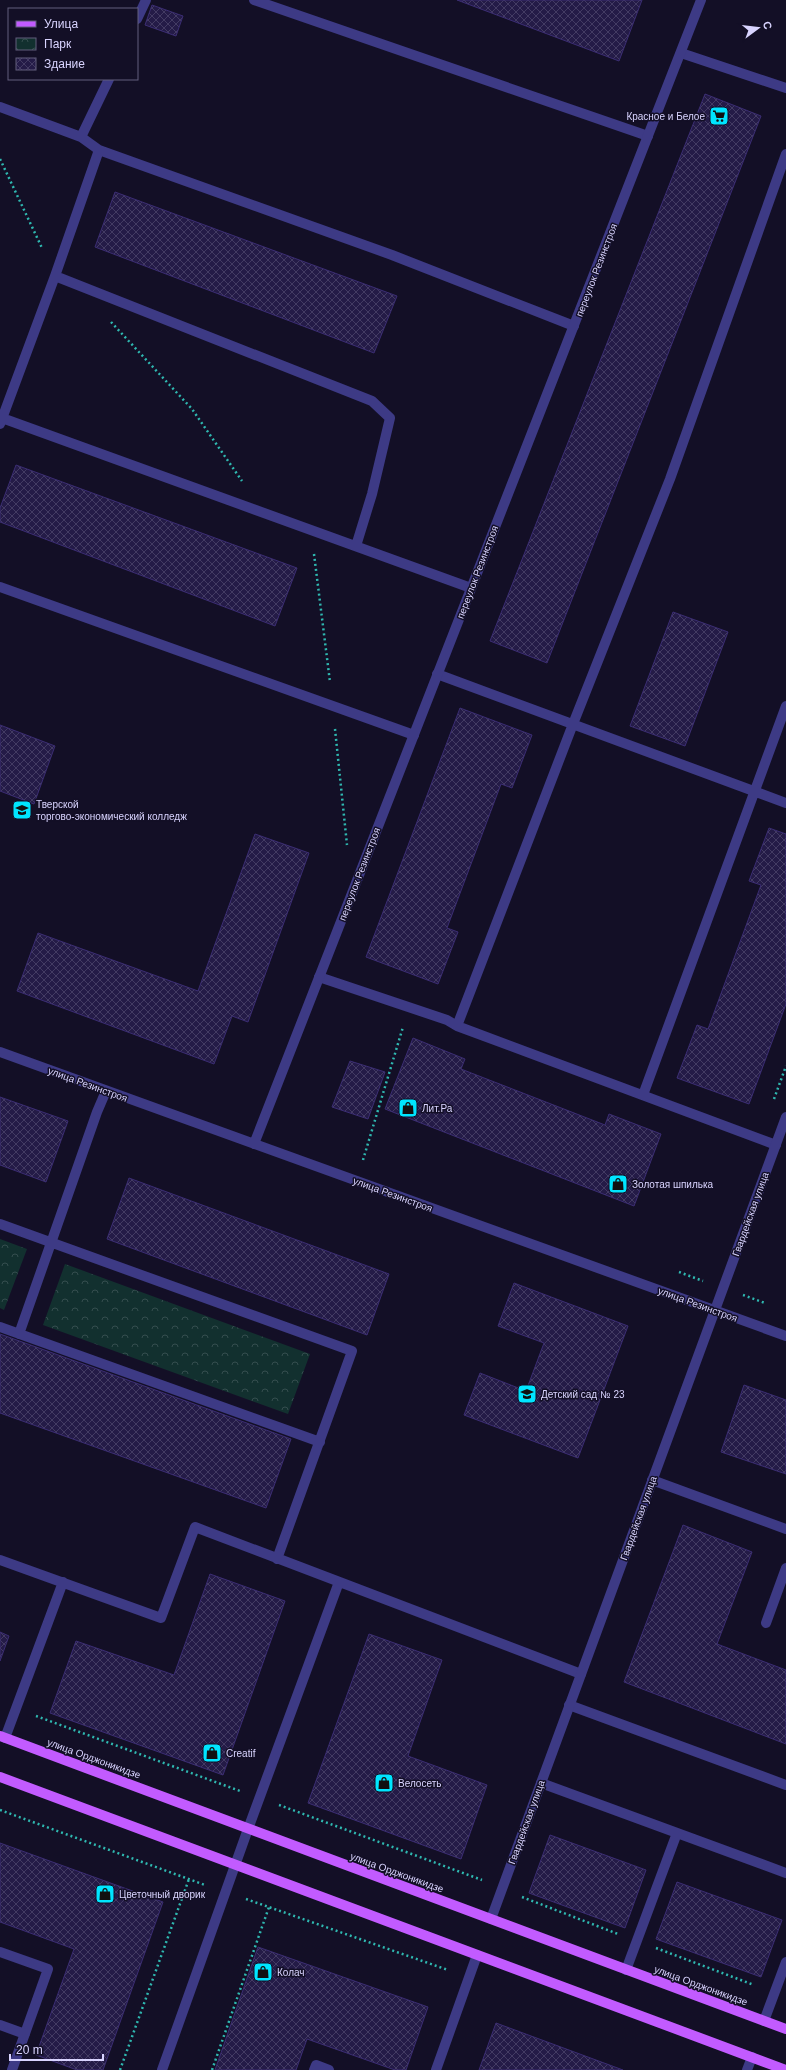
<svg xmlns="http://www.w3.org/2000/svg" width="786" height="2070" viewBox="0 0 786 2070" font-family="Helvetica,sans-serif">
  <style>
    .park { fill: url(#park-crowns) }
    .building { fill: url(#building-cross-hatch); stroke: #3b2d73 }
    .lines { fill: none; stroke-linecap: round; stroke-linejoin: round }
    .path { stroke: #2fb8b0; stroke-width: 2.5; stroke-dasharray: 2 3; stroke-linecap: butt }
    .service { stroke: #3d3a85; stroke-width: 10 }
    .minor { stroke: #3d3a85; stroke-width: 10 }
    .primary { stroke: #c25bff; stroke-width: 10 }
    .labels { text-anchor: middle; stroke-width: 3; stroke-linejoin: round; paint-order: stroke }
    .poi-label { font-size: 10px; fill: #d9d4ff; stroke: #130f26; text-anchor: start }
    .street-label { font-size: 10px; fill: #d9d4ff; stroke: #130f26 }
  </style>
  <defs>
    <pattern id="park-crowns" width="20" height="18" patternUnits="userSpaceOnUse"><rect width="20" height="18" fill="#12302f"/><path d="M2 6a3 3 0 1 1 6 0M12 15a3 3 0 1 1 6 0" fill="none" stroke="#344d4e"/></pattern>
    <pattern id="building-cross-hatch" width="8" height="8" patternUnits="userSpaceOnUse"><rect width="8" height="8" fill="#241b47"/><path d="M0 0l8 8M0 8l8-8" fill="none" stroke="#433b63"/></pattern>
  </defs>
  <rect width="100%" height="100%" fill="#130f26"/>
  <path class="park" d="M 0,1239 L 27,1249 L 4,1310 L 0,1308 Z
    M 65,1264 L 310,1354 L 288,1414 L 43,1325 Z"/>
  <path class="building" d="M 457,0 L 642,0 L 619,61 Z
    M 152,5 L 183,16 L 176,36 L 145,25 Z
    M 705,94 L 761,116 L 547,663 L 490,641 Z
    M 115,192 L 397,296 L 374,353 L 95,247 Z
    M 16,465 L 297,568 L 275,626 L 0,522 L 0,508 Z
    M 673,612 L 728,632 L 685,746 L 630,726 Z
    M 460,708 L 532,735 L 512,788 L 501,784 L 447,928 L 458,932 L 438,984 L 366,957 Z
    M 0,725 L 55,746 L 34,804 L 0,791 Z
    M 769,828 L 786,834 L 786,1004 L 749,1104 L 677,1078 L 697,1025 L 708,1029 L 761,885 L 749,881 Z
    M 255,834 L 309,853 L 248,1022 L 232,1016 L 214,1064 L 17,991 L 38,933 L 198,991 Z
    M 413,1038 L 465,1059 L 461,1069 L 605,1125 L 609,1114 L 661,1134 L 634,1206 L 385,1109 Z
    M 350,1061 L 385,1072 L 368,1119 L 332,1107 Z
    M 0,1097 L 68,1121 L 46,1182 L 0,1165 Z
    M 129,1178 L 389,1274 L 367,1335 L 107,1239 Z
    M 514,1283 L 628,1326 L 578,1458 L 464,1415 L 480,1373 L 526,1391 L 544,1343 L 498,1326 Z
    M 0,1334 L 291,1439 L 266,1508 L 0,1413 Z
    M 744,1385 L 786,1400 L 786,1474 L 721,1452 Z
    M 683,1525 L 752,1552 L 717,1644 L 786,1670 L 786,1744 L 624,1682 Z
    M 210,1574 L 285,1601 L 223,1775 L 50,1713 L 76,1641 L 174,1675 Z
    M 0,1632 L 9,1636 L 0,1661 Z
    M 369,1634 L 442,1660 L 408,1756 L 487,1785 L 461,1859 L 308,1803 Z
    M 550,1835 L 646,1870 L 625,1928 L 529,1893 Z
    M 0,1843 L 163,1902 L 103,2070 L 77,2070 L 36,2055 L 74,1949 L 0,1922 Z
    M 677,1882 L 782,1920 L 761,1977 L 656,1939 Z
    M 258,1947 L 428,2007 L 406,2070 L 395,2070 L 307,2039 L 296,2070 L 215,2070 Z
    M 496,2023 L 623,2070 L 479,2070 Z"/>
  <g class="lines">
    <path class="path" d="M 0,159 L 42,248
      M 111,322 L 192,409 L 242,481
      M 314,554 L 330,682
      M 335,729 L 347,845
      M 774,1099 L 786,1066
      M 363,1160 L 403,1027
      M 679,1272 L 703,1281
      M 743,1295 L 765,1303
      M 36,1716 L 240,1791
      M 279,1805 L 482,1880
      M 0,1810 L 205,1885
      M 522,1897 L 618,1934
      M 246,1899 L 448,1970
      M 656,1948 L 754,1985
      M 120,2070 L 189,1879
      M 212,2070 L 269,1907"/>
    <path class="service" d="M 254,0 L 648,136
      M 137,19 L 146,0
      M 681,53 L 786,88
      M 109,79 L 81,137 L 99,150 L 392,255 L 574,326
      M 0,107 L 81,137
      M 55,276 L 372,401 L 390,418 L 372,494 L 356,546
      M 2,418 L 471,588
      M 0,424 L 55,276 L 99,150
      M 0,587 L 414,735
      M 437,674 L 786,803
      M 319,977 L 447,1020 L 457,1026 L 573,724 L 670,479 L 786,154
      M 457,1026 L 776,1145
      M 643,1095 L 786,706
      M 0,1224 L 352,1351 L 277,1559
      M 0,1327 L 320,1442
      M 19,1334 L 97,1112 L 106,1091
      M 652,1480 L 786,1529
      M 0,1560 L 161,1618 L 195,1527 L 581,1674
      M 766,1623 L 786,1568
      M 569,1705 L 786,1785
      M 5,1738 L 63,1582
      M 541,1783 L 786,1873
      M 248,1829 L 339,1582
      M 0,1952 L 48,1969 L 12,2070
      M 626,1970 L 677,1833
      M 764,2021 L 786,1962
      M 0,2025 L 25,2034
      M 314,2070 L 316,2065 L 329,2070
      M 436,2070 L 477,1955
      M 747,2070 L 752,2057"/>
    <path class="minor" d="M 0,1052 L 786,1336
      M 254,1144 L 701,0
      M 491,1919 L 786,1117
      M 162,2070 L 248,1829"/>
    <path class="primary" d="M 0,1736 L 786,2029
      M 0,1777 L 786,2070"/>
  </g>
  <defs>
    <g id="supermarket-square" transform="scale(1)"><rect x="-9" y="-9" width="18" height="18" rx="4" fill="#00e5ff" stroke="#130f26"/><path d="M-6-5.5h2.5l.6 2H6L4.5 2H-2.5L-4.4-4H-6ZM-1.5 3.2a1.3 1.3 0 1 0 .1 0ZM3 3.2a1.3 1.3 0 1 0 .1 0Z" fill="#111"/></g>
    <g id="university-square" transform="scale(1)"><rect x="-9" y="-9" width="18" height="18" rx="4" fill="#00e5ff" stroke="#130f26"/><path d="M0-5L7-2L0 1L-7-2ZM-4 1L0 2.5L4 1V4Q0 6-4 4Z" fill="#111"/></g>
    <g id="shop-square" transform="scale(1)"><rect x="-9" y="-9" width="18" height="18" rx="4" fill="#00e5ff" stroke="#130f26"/><path d="M-5-2.5h2.3a2.7 3.5 0 0 1 5.4 0H5L5.5 6h-11ZM-1.5-2.5h3a1.5 2.3 0 0 0-3 0Z" fill="#111"/></g>
    <g id="school-square" transform="scale(1)"><rect x="-9" y="-9" width="18" height="18" rx="4" fill="#00e5ff" stroke="#130f26"/><path d="M0-5L7-2L0 1L-7-2ZM-4 1L0 2.5L4 1V4Q0 6-4 4Z" fill="#111"/></g>
  </defs>
  <g fill-rule="evenodd">
    <use href="#supermarket-square" x="719" y="116"/>
    <use href="#university-square" x="22" y="810"/>
    <use href="#shop-square" x="408" y="1108"/>
    <use href="#shop-square" x="618" y="1184"/>
    <use href="#school-square" x="527" y="1394"/>
    <use href="#shop-square" x="212" y="1753"/>
    <use href="#shop-square" x="384" y="1783"/>
    <use href="#shop-square" x="105" y="1894"/>
    <use href="#shop-square" x="263" y="1972"/>
  </g>
  <g class="labels">
    <g class="poi-label">
      <text x="705" y="120" text-anchor="end">Красное и Белое</text>
      <text x="36" y="808">Тверской<tspan x="36" dy="12">торгово-экономический колледж</tspan></text>
      <text x="422" y="1112">Лит.Ра</text>
      <text x="632" y="1188">Золотая шпилька</text>
      <text x="541" y="1398">Детский сад № 23</text>
      <text x="226" y="1757">Creatif</text>
      <text x="398" y="1787">Велосеть</text>
      <text x="119" y="1898">Цветочный дворик</text>
      <text x="277" y="1976">Колач</text>
    </g>
    <g class="street-label">
      <text transform="translate(596 270) rotate(-69)" y="4">переулок Резинстроя</text>
      <text transform="translate(477 572) rotate(-69)" y="4">переулок Резинстроя</text>
      <text transform="translate(359 874) rotate(-69)" y="4">переулок Резинстроя</text>
      <text transform="translate(88 1084) rotate(20)" y="4">улица Резинстроя</text>
      <text transform="translate(393 1194) rotate(20)" y="4">улица Резинстроя</text>
      <text transform="translate(750 1214) rotate(-70)" y="4">Гвардейская улица</text>
      <text transform="translate(698 1304) rotate(20)" y="4">улица Резинстроя</text>
      <text transform="translate(638 1518) rotate(-70)" y="4">Гвардейская улица</text>
      <text transform="translate(94 1758) rotate(20)" y="4">улица Орджоникидзе</text>
      <text transform="translate(526 1822) rotate(-70)" y="4">Гвардейская улица</text>
      <text transform="translate(397 1872) rotate(20)" y="4">улица Орджоникидзе</text>
      <text transform="translate(701 1985) rotate(20)" y="4">улица Орджоникидзе</text>
    </g>
  </g>
  <rect x="8" y="8" width="130" height="72" fill="#130f26" stroke="#625e7d"/>
  <rect x="16" y="21" width="20" height="6" fill="#c25bff" stroke="#625e7d"/>
  <text x="44" y="28" font-size="12" fill="#d9d4ff">Улица</text>
  <rect x="16" y="38" width="20" height="12" fill="url(#park-crowns)" stroke="#625e7d"/>
  <text x="44" y="48" font-size="12" fill="#d9d4ff">Парк</text>
  <rect x="16" y="58" width="20" height="12" fill="url(#building-cross-hatch)" stroke="#625e7d"/>
  <text x="44" y="68" font-size="12" fill="#d9d4ff">Здание</text>
  <g transform="translate(758 28) rotate(75)" stroke="#130f26" stroke-width="3" paint-order="stroke">
  <path d="M0-3L7 15L0 10L-7 15Z" fill="#d9d4ff"/>
  <text y="-6" font-size="11" font-weight="bold" text-anchor="middle" fill="#d9d4ff">С</text>
  </g>
  <path d="M10 2054v6h93v-6" fill="none" stroke="#d9d4ff" stroke-width="2"/>
  <text x="16" y="2054" font-size="12" fill="#d9d4ff" stroke="#130f26" stroke-width="3" paint-order="stroke">20 m</text>
</svg>
